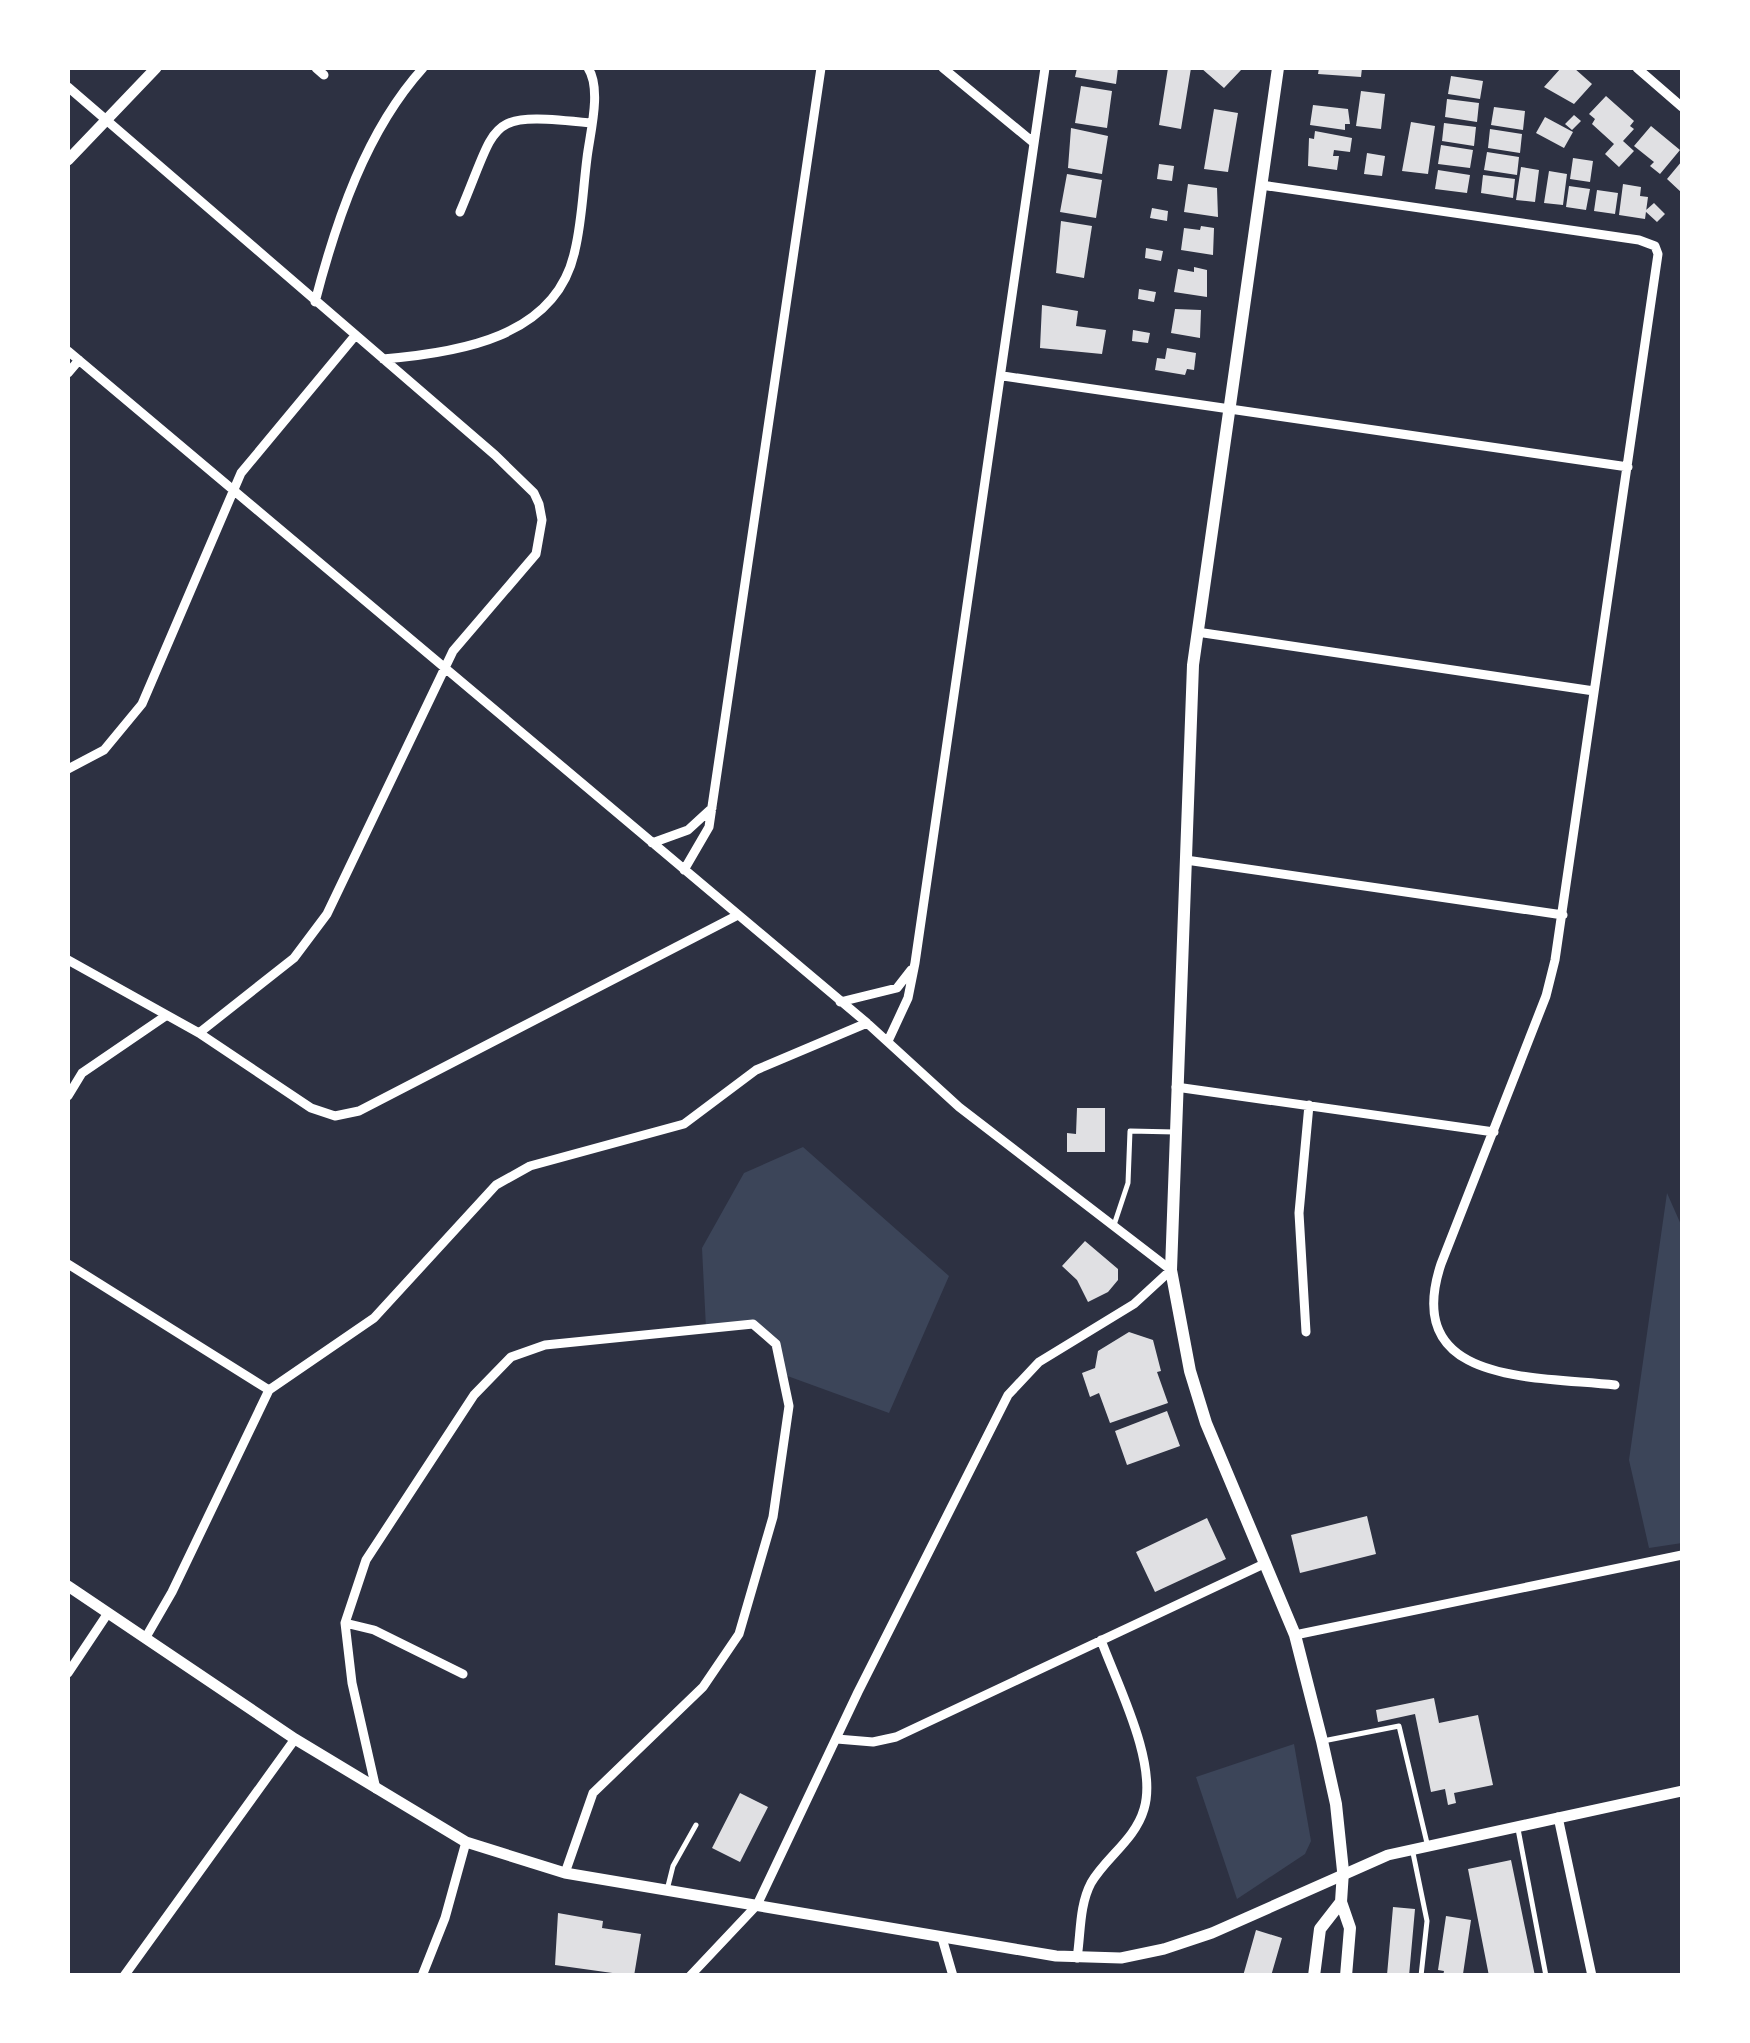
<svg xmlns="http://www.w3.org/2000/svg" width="1750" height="2043" viewBox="0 0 1750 2043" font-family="'Archivo Narrow',sans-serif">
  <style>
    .green { fill: #3c4559 }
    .building { fill: #e0e0e3 }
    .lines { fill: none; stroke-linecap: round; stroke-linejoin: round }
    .service { stroke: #fff; stroke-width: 5 }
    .minor { stroke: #fff; stroke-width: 9 }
    .tertiary { stroke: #fff; stroke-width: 11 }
    .secondary { stroke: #fff; stroke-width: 12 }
  </style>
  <rect width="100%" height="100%" fill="#2d3142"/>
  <path class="green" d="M 803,1147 L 949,1276 L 889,1413 L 782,1374 L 776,1344 L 753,1324 L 706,1328 L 702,1248 L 744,1173 Z
    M 1667,1193 L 1682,1227 L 1682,1543 L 1649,1548 L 1629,1460 Z
    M 1294,1744 L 1311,1841 L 1305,1854 L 1237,1899 L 1196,1777 Z"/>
  <path class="building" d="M 1077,68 L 1118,68 L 1116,84 L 1075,77 Z
    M 1168,68 L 1191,68 L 1181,129 L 1159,125 Z
    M 1201,68 L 1238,68 L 1241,70 L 1224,88 Z
    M 1319,68 L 1362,68 L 1361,77 L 1318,74 Z
    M 1561,68 L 1574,68 L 1592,84 L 1574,104 L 1544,87 Z
    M 1451,76 L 1483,81 L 1480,99 L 1448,94 Z
    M 1081,86 L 1112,91 L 1107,128 L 1075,123 Z
    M 1361,91 L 1385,94 L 1381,129 L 1356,126 Z
    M 1606,96 L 1634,121 L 1630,126 L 1634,129 L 1623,141 L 1634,151 L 1619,167 L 1605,154 L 1614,144 L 1592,124 L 1595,119 L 1589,114 Z
    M 1447,99 L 1479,103 L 1477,122 L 1445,117 Z
    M 1313,105 L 1348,109 L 1350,124 L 1345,124 L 1345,130 L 1310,125 Z
    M 1494,107 L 1525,111 L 1523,130 L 1491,125 Z
    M 1214,109 L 1238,113 L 1228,172 L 1204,169 Z
    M 1574,115 L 1581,121 L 1572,130 L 1565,124 Z
    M 1545,117 L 1573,132 L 1564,148 L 1536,133 Z
    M 1411,122 L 1435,126 L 1428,174 L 1402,171 Z
    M 1444,123 L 1476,127 L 1474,146 L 1442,141 Z
    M 1651,126 L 1680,150 L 1660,174 L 1650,166 L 1654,162 L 1634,146 Z
    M 1071,128 L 1108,136 L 1102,174 L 1068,168 Z
    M 1490,129 L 1522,134 L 1520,153 L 1488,148 Z
    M 1315,131 L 1352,138 L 1350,152 L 1334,150 L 1333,156 L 1339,156 L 1337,170 L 1308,166 L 1309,138 L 1314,139 Z
    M 1441,145 L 1473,150 L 1470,168 L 1438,164 Z
    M 1487,152 L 1519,157 L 1517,175 L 1484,170 Z
    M 1367,153 L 1385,156 L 1382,176 L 1364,174 Z
    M 1573,158 L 1593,161 L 1590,182 L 1570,179 Z
    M 1682,161 L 1682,193 L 1667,179 Z
    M 1159,164 L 1174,166 L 1172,181 L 1157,179 Z
    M 1521,167 L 1539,170 L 1535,202 L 1516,200 Z
    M 1438,170 L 1470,175 L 1467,193 L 1435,189 Z
    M 1549,171 L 1567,174 L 1563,205 L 1544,203 Z
    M 1067,174 L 1102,180 L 1096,218 L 1060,212 Z
    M 1483,175 L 1515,179 L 1513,198 L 1481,193 Z
    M 1188,184 L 1217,188 L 1218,217 L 1184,212 Z
    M 1623,184 L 1641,187 L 1640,196 L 1648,197 L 1645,219 L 1619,215 Z
    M 1569,186 L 1590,189 L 1586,210 L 1566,207 Z
    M 1597,190 L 1618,193 L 1615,214 L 1594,211 Z
    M 1654,203 L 1665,214 L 1657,222 L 1645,211 Z
    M 1152,208 L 1168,211 L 1167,221 L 1150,218 Z
    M 1061,221 L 1092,226 L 1084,278 L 1056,273 Z
    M 1201,226 L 1214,228 L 1213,255 L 1181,250 L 1184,228 L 1200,230 Z
    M 1146,248 L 1163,251 L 1161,261 L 1145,258 Z
    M 1194,267 L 1207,270 L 1207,297 L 1174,292 L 1178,269 L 1194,272 Z
    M 1139,289 L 1156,292 L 1154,302 L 1138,299 Z
    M 1042,305 L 1078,311 L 1076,326 L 1106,330 L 1102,354 L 1040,348 Z
    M 1175,309 L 1201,310 L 1200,338 L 1171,333 Z
    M 1133,330 L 1150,333 L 1148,343 L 1132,341 Z
    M 1167,348 L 1196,353 L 1194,370 L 1187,369 L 1185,375 L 1155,370 L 1157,358 L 1165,359 Z
    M 1077,1108 L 1105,1108 L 1105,1152 L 1067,1152 L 1067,1133 L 1076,1134 Z
    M 1085,1241 L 1118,1269 L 1118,1280 L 1108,1292 L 1088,1302 L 1077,1280 L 1062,1266 Z
    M 1129,1332 L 1153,1340 L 1161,1371 L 1157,1372 L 1168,1403 L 1110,1423 L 1099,1393 L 1090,1397 L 1082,1373 L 1095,1368 L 1098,1351 Z
    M 1167,1411 L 1180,1446 L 1127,1465 L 1115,1431 Z
    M 1367,1516 L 1376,1554 L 1300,1573 L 1291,1535 Z
    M 1207,1518 L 1226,1559 L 1155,1592 L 1136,1552 Z
    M 1434,1698 L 1439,1723 L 1478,1715 L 1493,1785 L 1454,1793 L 1456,1803 L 1448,1805 L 1445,1789 L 1431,1792 L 1415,1714 L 1378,1722 L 1376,1710 Z
    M 740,1793 L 768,1807 L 740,1862 L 712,1848 Z
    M 1511,1860 L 1535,1976 L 1489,1976 L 1468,1869 Z
    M 1393,1907 L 1415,1909 L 1409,1976 L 1387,1975 Z
    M 558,1913 L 603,1921 L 602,1928 L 641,1934 L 634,1976 L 555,1965 Z
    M 1446,1916 L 1471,1920 L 1463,1974 L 1443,1976 L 1444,1971 L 1438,1970 Z
    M 1256,1930 L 1282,1938 L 1271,1976 L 1243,1976 Z"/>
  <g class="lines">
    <path class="service" d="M 1114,1225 L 1128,1183 L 1130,1131 L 1175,1132
      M 1323,1741 L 1399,1726 L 1427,1843
      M 1518,1829 L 1546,1976
      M 1413,1853 L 1427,1921 L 1421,1976
      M 667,1890 L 673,1866 L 696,1825"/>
    <path class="minor" d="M 316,68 L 324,75
      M 943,68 L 1034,143
      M 1637,68 L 1682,107
      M 68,87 L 495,455 L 534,493 L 539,504 L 542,520 L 536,554 L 453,651 L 327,914 L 294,958 L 199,1033
      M 1261,185 L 1639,240 L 1655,246 L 1658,254 L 1555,960 L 1546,996 L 1441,1264 C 1401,1385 1534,1376 1615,1385
      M 460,212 C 500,118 484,112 591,123
      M 315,302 C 336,221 366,131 423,68
      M 68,351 L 867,1023 L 959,1107 L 1171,1270 L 1134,1304 L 1039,1362 L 1008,1395 L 858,1692 L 757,1905 L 690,1976
      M 383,359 C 457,353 557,338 575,250 C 582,221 583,189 587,158 C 590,133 602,89 588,68
      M 68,373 L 79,360
      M 1003,376 L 1628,467
      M 1197,632 L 1594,691
      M 68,769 L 104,750 L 142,704 L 241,473 L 354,337
      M 652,843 L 688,830 L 712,808
      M 1186,860 L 1563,915
      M 684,870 L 709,827 L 821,68
      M 68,960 L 199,1033 L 311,1108 L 335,1116 L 359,1111 L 736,916
      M 840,1002 L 897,988 L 911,970
      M 888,1041 L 908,998 L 915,963 L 1045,68
      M 1176,1087 L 1494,1132
      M 68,1096 L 82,1073 L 164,1017
      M 68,1264 L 269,1390
      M 1306,1332 L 1299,1213 L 1309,1105
      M 345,1623 L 374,1630 L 463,1674
      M 1295,1635 L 1682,1555
      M 146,1637 L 172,1592 L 269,1390 L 374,1318 L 496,1185 L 530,1166 L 684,1124 L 756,1070 L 867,1023
      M 68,1673 L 108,1613
      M 837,1739 L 873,1742 L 896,1737 L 1266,1563
      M 376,1789 L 352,1683 L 345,1623 L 366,1560 L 474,1395 L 511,1357 L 545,1345 L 753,1324 L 776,1344 L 789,1406 L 773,1517 L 739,1634 L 703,1687 L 593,1793 L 565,1873
      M 1558,1817 L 1592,1976
      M 942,1938 L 953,1976
      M 1077,1958 C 1081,1933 1079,1906 1091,1883 C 1106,1857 1135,1840 1144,1809 C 1158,1763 1117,1684 1101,1640
      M 124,1976 L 295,1739
      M 422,1976 L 445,1918 L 466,1842"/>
    <path class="tertiary" d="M 68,160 L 156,68
      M 68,1586 L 295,1739 L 466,1842 L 565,1873 L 1056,1956 L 1121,1958 L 1164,1949 L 1212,1933 L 1388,1855 L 1682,1791"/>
    <path class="secondary" d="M 1278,68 L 1193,665 L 1171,1270 L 1190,1371 L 1206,1423 L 1295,1635 L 1322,1741 L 1336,1804 L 1343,1871 L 1341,1902 L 1350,1928 L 1346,1976
      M 1314,1976 L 1320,1929 L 1341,1902"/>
  </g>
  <rect width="1750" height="2043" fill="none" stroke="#ffffff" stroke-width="140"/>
</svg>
